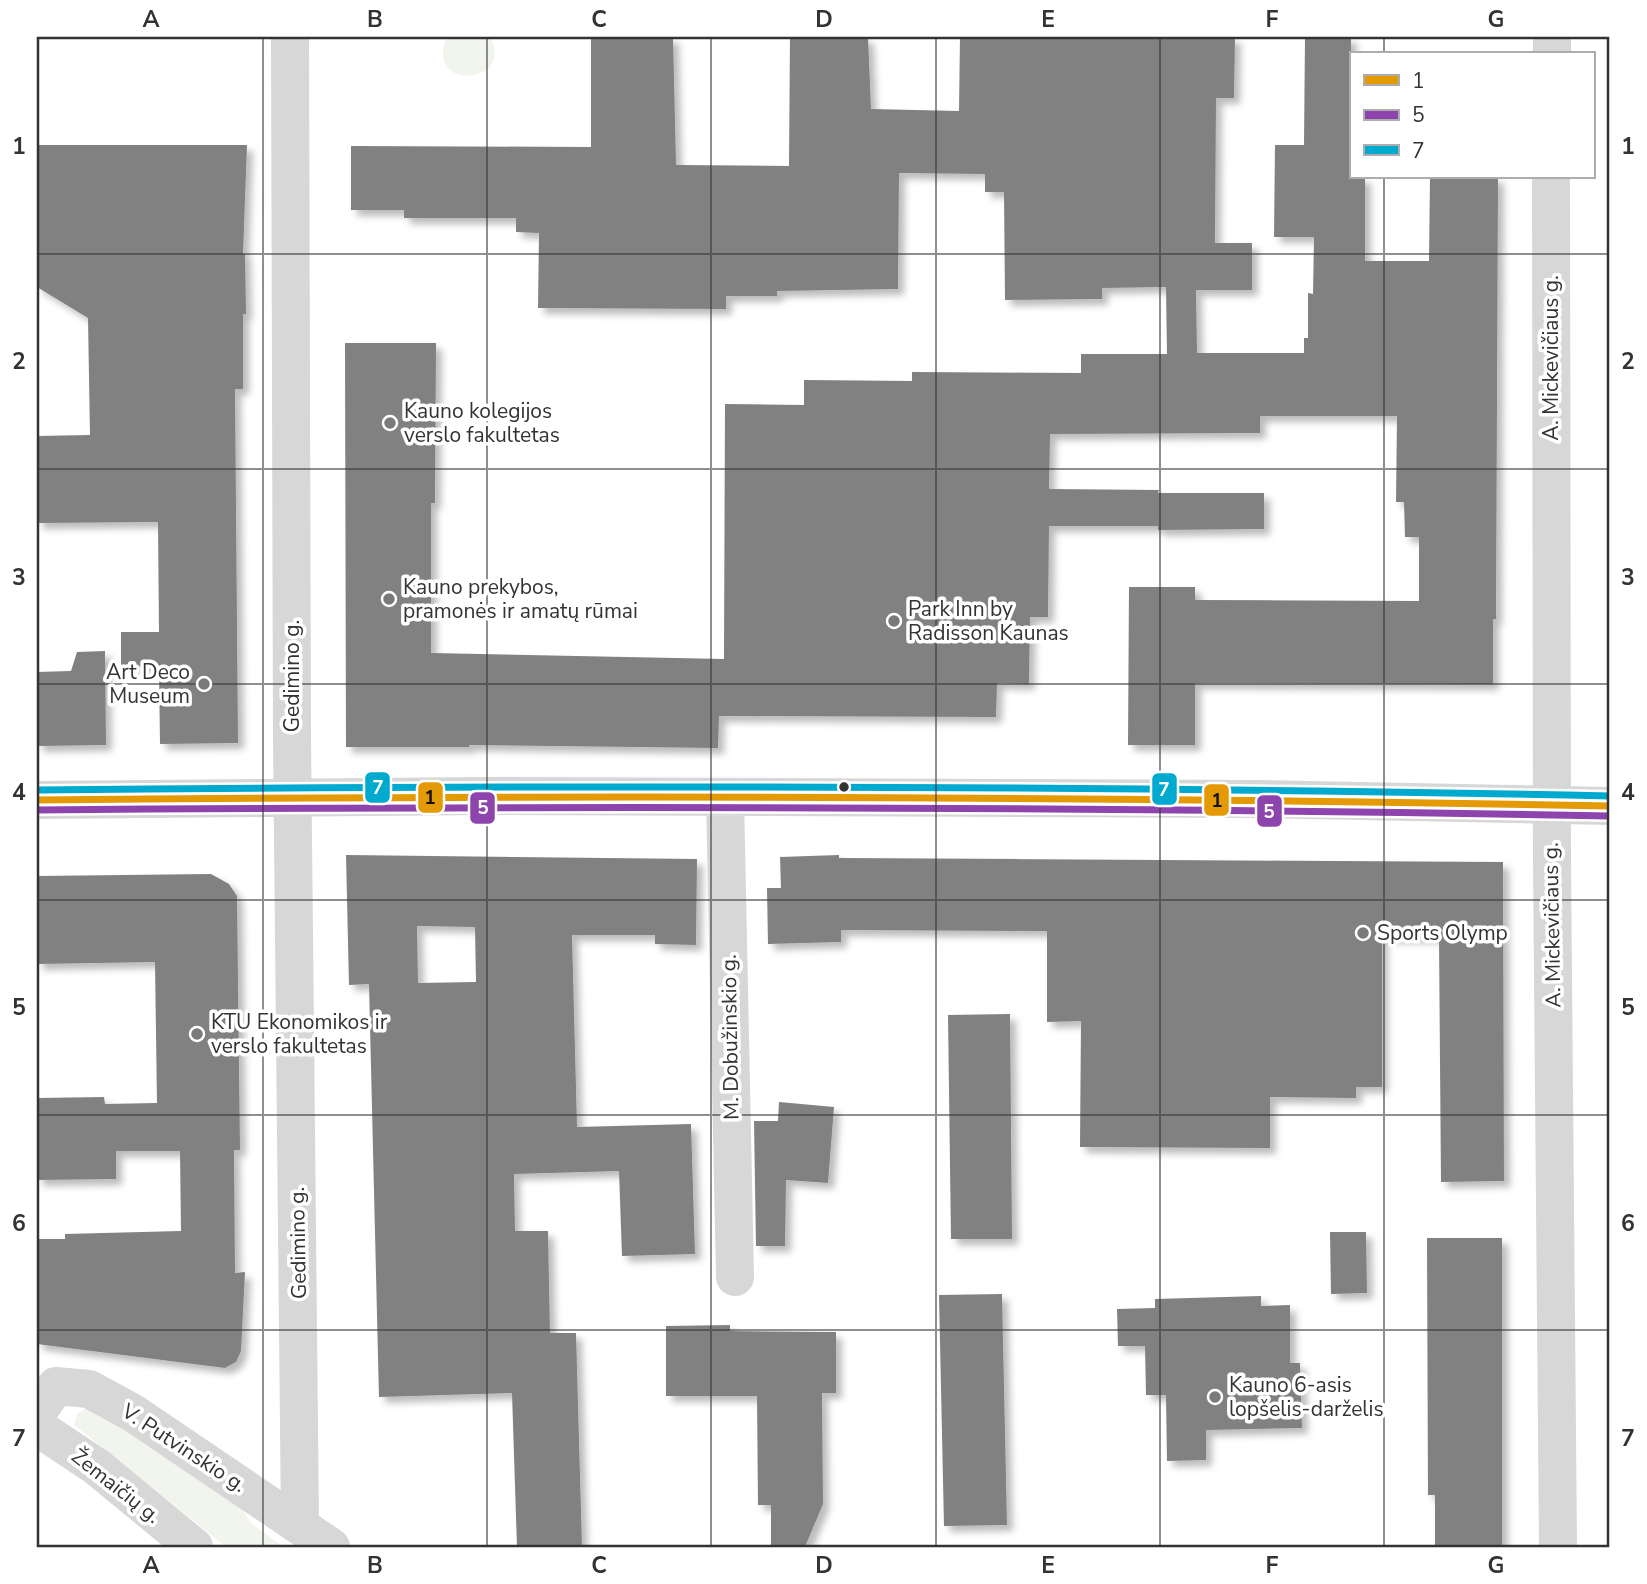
<svg xmlns="http://www.w3.org/2000/svg" width="1647" height="1584" viewBox="0 0 1647 1584" font-family="'Nunito Sans',sans-serif">
  <style>
    .green { fill: #f1f5ed }
    .building { fill: #818181; fill-rule: evenodd; filter: url(#shadow) }
    .lines { fill: none; stroke-linecap: round; stroke-linejoin: round }
    .minor { stroke: #d7d7d7; stroke-width: 38 }
    .bus-1-casing { stroke: #fff; stroke-width: 12 }
    .bus-2-casing { stroke: #fff; stroke-width: 12 }
    .bus-3-casing { stroke: #fff; stroke-width: 12 }
    .bus-1 { stroke: #e39a05; stroke-width: 7 }
    .bus-2 { stroke: #8e44ad; stroke-width: 7 }
    .bus-3 { stroke: #00a9ce; stroke-width: 7 }
    .grid { fill: none; stroke: #333; stroke-width: 2; stroke-opacity: 0.55 }
    .poi-dot { fill: #7a7a7a; stroke: #fff; stroke-width: 2.5 }
    .bus-dot { fill: #333; stroke: #fff; stroke-width: 2.5 }
    .labels { text-anchor: middle; stroke-width: 7; stroke-linejoin: round; paint-order: stroke }
    .street-label { font-size: 21px; fill: #333; stroke: #fff }
    .poi-label { font-size: 21px; fill: #333; stroke: #fff; text-anchor: start }
    .line-badge { stroke: #fff; stroke-width: 2.5 }
    .badge-label { font-size: 19px; text-anchor: middle; font-weight: bold; fill: #fff }
    .pale-badge-label { font-size: 19px; text-anchor: middle; font-weight: bold; fill: #111 }
    .neatline { fill: none; stroke: #333; stroke-width: 2.5 }
    .grid-label { font-size: 23px; text-anchor: middle; font-weight: bold; fill: #333 }
  </style>
  <defs>
    <filter id="shadow"><feDropShadow dx="6" dy="6" stdDeviation="3.5" flood-color="#0004"/></filter>
  </defs>
  <rect width="100%" height="100%" fill="#fff"/>
  <path class="green" d="M 447,37 L 490,37 C 516,85 423,92 447,37 Z
    M 89,1406 L 230,1490 L 251,1523 L 284,1547 L 226,1547 L 74,1425 L 77,1414 Z"/>
  <path class="building" d="M 591,37 L 673,37 L 676,165 L 789,166 L 790,37 L 868,37 L 871,109 L 959,111 L 960,37 L 1235,37 L 1234,98 L 1216,98 L 1215,243 L 1252,243 L 1252,290 L 1196,290 L 1197,353 L 1304,353 L 1304,338 L 1308,338 L 1308,293 L 1313,294 L 1314,237 L 1274,237 L 1275,145 L 1304,145 L 1305,37 L 1351,37 L 1351,177 L 1365,177 L 1365,261 L 1429,261 L 1430,177 L 1498,177 L 1496,619 L 1493,619 L 1493,684 L 1195,683 L 1195,745 L 1128,745 L 1129,587 L 1195,587 L 1195,600 L 1419,601 L 1419,537 L 1405,537 L 1404,502 L 1396,502 L 1397,416 L 1260,416 L 1260,433 L 1050,434 L 1049,489 L 1159,490 L 1158,493 L 1264,493 L 1264,529 L 1158,530 L 1158,526 L 1049,526 L 1048,617 L 1030,617 L 1029,684 L 997,683 L 996,717 L 719,716 L 718,748 L 469,745 L 469,747 L 346,747 L 345,343 L 436,343 L 435,503 L 431,503 L 431,653 L 724,659 L 725,404 L 804,405 L 804,380 L 912,381 L 912,372 L 1081,373 L 1081,354 L 1167,354 L 1166,287 L 1102,288 L 1102,299 L 1005,300 L 1004,192 L 985,192 L 985,174 L 899,173 L 898,289 L 777,291 L 777,296 L 726,296 L 726,309 L 538,308 L 539,233 L 516,232 L 516,218 L 404,218 L 404,210 L 351,210 L 351,146 L 591,147 Z
    M 37,145 L 247,145 L 243,254 L 245,254 L 246,314 L 243,314 L 243,389 L 235,389 L 238,743 L 160,744 L 159,667 L 121,667 L 121,632 L 159,632 L 158,522 L 37,523 L 37,436 L 90,435 L 88,318 L 37,287 Z
    M 105,651 L 106,745 L 37,746 L 37,672 L 71,671 L 77,652 Z
    M 346,855 L 697,859 L 696,945 L 655,944 L 655,935 L 572,935 L 577,1127 L 691,1124 L 695,1254 L 622,1256 L 619,1171 L 514,1174 L 515,1231 L 548,1231 L 550,1333 L 576,1333 L 582,1547 L 517,1547 L 512,1393 L 379,1397 L 369,984 L 349,985 ZM 417,926 L 475,927 L 476,982 L 418,983 Z
    M 839,855 L 839,858 L 1503,862 L 1504,1181 L 1441,1182 L 1439,937 L 1382,937 L 1382,1087 L 1356,1087 L 1356,1098 L 1270,1097 L 1270,1148 L 1080,1147 L 1081,1021 L 1047,1022 L 1047,931 L 841,930 L 841,942 L 768,944 L 767,888 L 781,888 L 780,857 Z
    M 211,874 L 229,884 L 237,896 L 240,1150 L 234,1150 L 235,1273 L 245,1272 L 241,1351 L 236,1362 L 225,1368 L 37,1344 L 37,1239 L 65,1239 L 65,1234 L 181,1231 L 180,1151 L 116,1151 L 116,1179 L 37,1180 L 37,1098 L 104,1097 L 105,1104 L 157,1103 L 155,962 L 37,964 L 37,876 Z
    M 1010,1014 L 1012,1239 L 951,1239 L 948,1015 Z
    M 779,1102 L 834,1107 L 828,1183 L 786,1180 L 785,1246 L 756,1246 L 754,1121 L 778,1121 Z
    M 1330,1232 L 1366,1232 L 1367,1293 L 1331,1294 Z
    M 1427,1238 L 1502,1238 L 1502,1547 L 1435,1547 L 1435,1495 L 1428,1495 Z
    M 1002,1294 L 1007,1525 L 944,1526 L 939,1295 Z
    M 1261,1296 L 1261,1306 L 1290,1305 L 1290,1363 L 1300,1363 L 1302,1428 L 1206,1430 L 1206,1460 L 1167,1461 L 1166,1395 L 1146,1395 L 1145,1346 L 1118,1346 L 1117,1309 L 1155,1308 L 1155,1299 Z
    M 730,1325 L 730,1331 L 836,1332 L 836,1393 L 822,1393 L 823,1504 L 805,1547 L 771,1547 L 771,1505 L 758,1505 L 757,1396 L 666,1396 L 666,1326 Z"/>
  <g class="lines">
    <path class="minor" d="M 290,37 L 292,739 L 300,1525
      M 1552,54 L 1552,37
      M 1551,177 L 1552,862 L 1558,1547
      M 725,797 L 735,1277
      M 37,800 L 484,796 L 1256,799 L 1610,806
      M 37,1413 L 56,1386 L 89,1389 L 133,1413 L 331,1547
      M 37,1427 L 97,1467 L 194,1547"/>
    <g class="bus-1-casing">
      <path id="bus-1" d="M 37,800 C 561,795 1086,796 1610,806"/>
    </g>
    <g class="bus-2-casing">
      <path id="bus-2" d="M 37,810 C 561,806 1086,806 1610,816"/>
    </g>
    <g class="bus-3-casing">
      <path id="bus-3" d="M 37,790 C 561,785 1086,785 1610,796"/>
    </g>
    <use href="#bus-1" class="bus-1"/>
    <use href="#bus-2" class="bus-2"/>
    <use href="#bus-3" class="bus-3"/>
  </g>
  <path class="grid" d="M 263,37 L 263,1547M 487,37 L 487,1547M 711,37 L 711,1547M 936,37 L 936,1547M 1160,37 L 1160,1547M 1384,37 L 1384,54M 1384,177 L 1384,1547M 37,254 L 1610,254M 37,469 L 1610,469M 37,684 L 1610,684M 37,900 L 1610,900M 37,1115 L 1610,1115M 37,1330 L 1610,1330"/>
  <g class="poi-dot">
    <circle cx="390" cy="423" r="7"/>
    <circle cx="389" cy="599" r="7"/>
    <circle cx="894" cy="621" r="7"/>
    <circle cx="204" cy="684" r="7"/>
    <circle cx="1363" cy="933" r="7"/>
    <circle cx="197" cy="1034" r="7"/>
    <circle cx="1215" cy="1397" r="7"/>
  </g>
  <circle class="bus-dot" cx="844" cy="787" r="6"/>
  <g class="labels">
    <g class="street-label">
      <text transform="translate(1551 358) rotate(-90)" y="7">A. Mickevičiaus g.</text>
      <text transform="translate(292 676) rotate(-90)" y="7">Gedimino g.</text>
      <text transform="translate(1552 925) rotate(-91)" y="7">A. Mickevičiaus g.</text>
      <text transform="translate(730 1037) rotate(-91)" y="7">M. Dobužinskio g.</text>
      <text transform="translate(298 1243) rotate(-91)" y="7">Gedimino g.</text>
      <text transform="translate(184 1448) rotate(33)" y="7">V. Putvinskio g.</text>
      <text transform="translate(116 1486) rotate(38)" y="7">Žemaičių g.</text>
    </g>
    <g class="poi-label">
      <text x="404" y="418">Kauno kolegijos<tspan x="404" dy="24">verslo fakultetas</tspan></text>
      <text x="403" y="594">Kauno prekybos,<tspan x="403" dy="24">pramonės ir amatų rūmai</tspan></text>
      <text x="908" y="616">Park Inn by<tspan x="908" dy="24">Radisson Kaunas</tspan></text>
      <text x="190" y="679" text-anchor="end">Art Deco<tspan x="190" dy="24">Museum</tspan></text>
      <text x="1377" y="940">Sports Olymp</text>
      <text x="211" y="1029">KTU Ekonomikos ir<tspan x="211" dy="24">verslo fakultetas</tspan></text>
      <text x="1229" y="1392">Kauno 6-asis<tspan x="1229" dy="24">lopšelis-darželis</tspan></text>
    </g>
  </g>
  <g class="line-badge">
    <rect x="364" y="771" width="27" height="33" rx="7" fill="#00a9ce"/>
    <rect x="1151" y="772" width="27" height="34" rx="7" fill="#00a9ce"/>
    <rect x="417" y="781" width="27" height="33" rx="7" fill="#e39a05"/>
    <rect x="1203" y="783" width="27" height="34" rx="7" fill="#e39a05"/>
    <rect x="469" y="791" width="27" height="34" rx="7" fill="#8e44ad"/>
    <rect x="1256" y="794" width="27" height="34" rx="7" fill="#8e44ad"/>
  </g>
  <g class="badge-label">
    <text x="378" y="794">7</text>
    <text x="1164" y="796">7</text>
    <text x="483" y="814">5</text>
    <text x="1269" y="818">5</text>
  </g>
  <g class="pale-badge-label">
    <text x="430" y="804">1</text>
    <text x="1217" y="807">1</text>
  </g>
  <rect width="1647" height="1584" fill="none" stroke="#ffffff" stroke-width="77"/>
  <rect x="1350" y="52" width="245" height="126" fill="#ffffff" stroke="#adadad" stroke-width="2"/>
  <rect x="1364" y="75" width="35" height="10" fill="#e39a05" stroke="#adadad" stroke-width="2"/>
  <text x="1412" y="88" font-size="21" fill="#333333">1</text>
  <rect x="1364" y="110" width="35" height="10" fill="#8e44ad" stroke="#adadad" stroke-width="2"/>
  <text x="1412" y="122" font-size="21" fill="#333333">5</text>
  <rect x="1364" y="145" width="35" height="10" fill="#00a9ce" stroke="#adadad" stroke-width="2"/>
  <text x="1412" y="158" font-size="21" fill="#333333">7</text>
  <rect x="38" y="38" width="1570" height="1508" class="neatline"/>
  <g class="grid-label">
    <text x="151" y="27">A</text>
    <text x="375" y="27">B</text>
    <text x="599" y="27">C</text>
    <text x="824" y="27">D</text>
    <text x="1048" y="27">E</text>
    <text x="1272" y="27">F</text>
    <text x="1496" y="27">G</text>
    <text x="19" y="154">1</text>
    <text x="1628" y="154">1</text>
    <text x="19" y="369">2</text>
    <text x="1628" y="369">2</text>
    <text x="19" y="585">3</text>
    <text x="1628" y="585">3</text>
    <text x="19" y="800">4</text>
    <text x="1628" y="800">4</text>
    <text x="19" y="1015">5</text>
    <text x="1628" y="1015">5</text>
    <text x="19" y="1231">6</text>
    <text x="1628" y="1231">6</text>
    <text x="19" y="1446">7</text>
    <text x="1628" y="1446">7</text>
    <text x="151" y="1573">A</text>
    <text x="375" y="1573">B</text>
    <text x="599" y="1573">C</text>
    <text x="824" y="1573">D</text>
    <text x="1048" y="1573">E</text>
    <text x="1272" y="1573">F</text>
    <text x="1496" y="1573">G</text>
  </g>
</svg>
